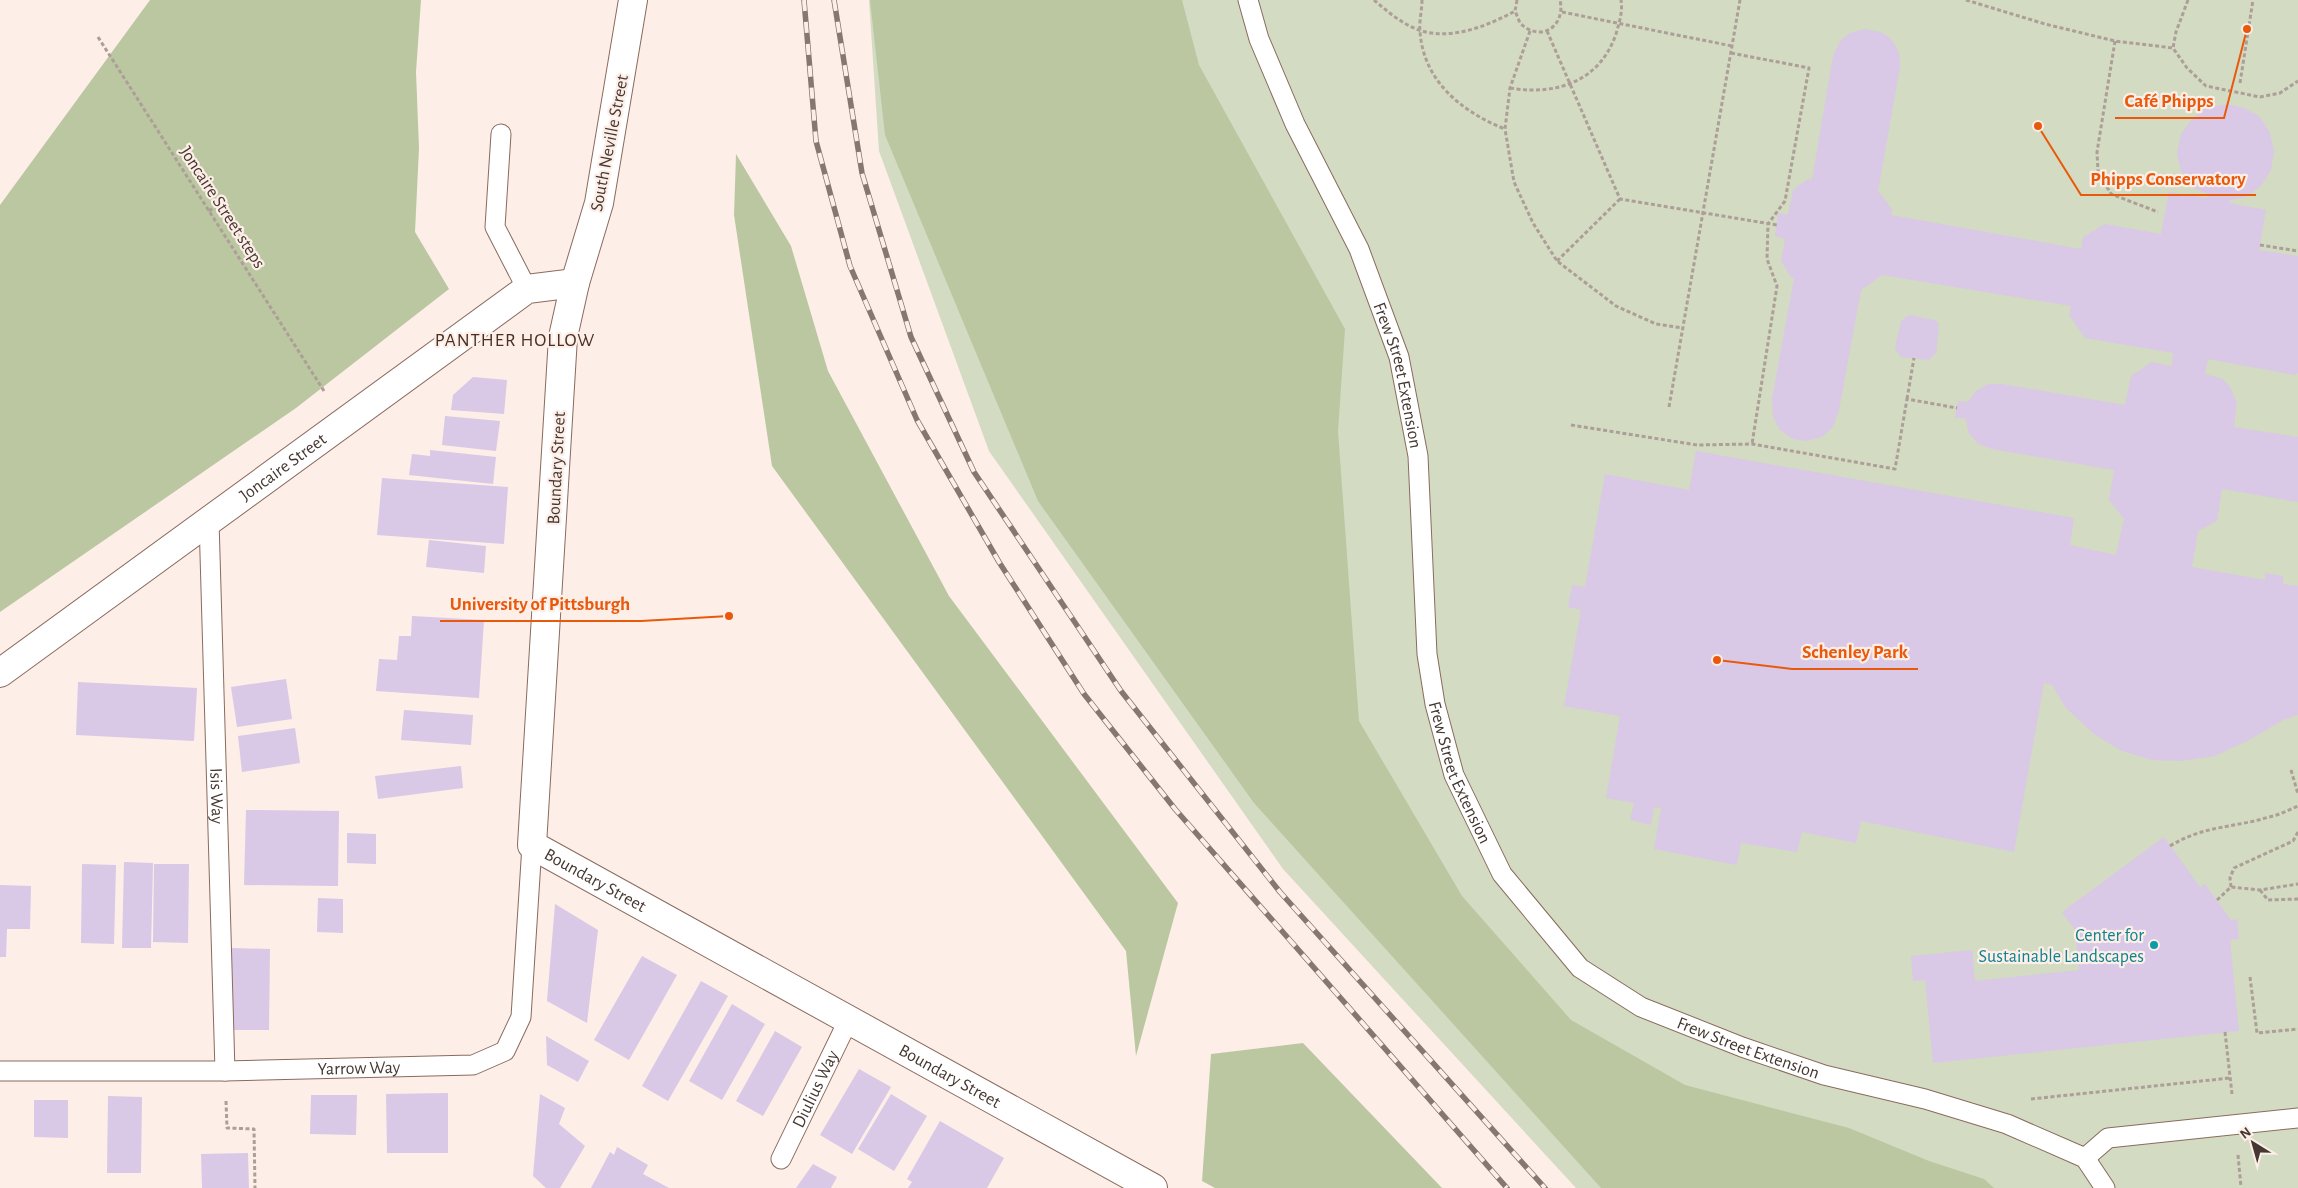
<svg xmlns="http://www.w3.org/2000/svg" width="2298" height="1188" viewBox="0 0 2298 1188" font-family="'Alegreya Sans',sans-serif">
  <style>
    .green { fill: #d3dbc2 }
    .forest { fill: #bbc7a1 }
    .building { fill: #d9c8e6 }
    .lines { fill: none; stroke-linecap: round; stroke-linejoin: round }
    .lane-casing { stroke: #8a6b5e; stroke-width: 21 }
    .street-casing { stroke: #8a6b5e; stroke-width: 30 }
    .path { stroke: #ad9e98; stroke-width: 3; stroke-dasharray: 4 2.5; stroke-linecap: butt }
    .lane { stroke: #fff; stroke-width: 19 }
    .street { stroke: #fff; stroke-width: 28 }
    .rail-casing { stroke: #867771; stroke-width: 5.5 }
    .rail { stroke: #fdeee8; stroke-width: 4; stroke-dasharray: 11; stroke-linecap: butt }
    .culture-dot { fill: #0f9aa8; stroke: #fdeee8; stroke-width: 2 }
    .labels { text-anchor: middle; stroke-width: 4.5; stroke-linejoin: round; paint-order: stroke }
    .street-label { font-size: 18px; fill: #453731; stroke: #fdeee8 }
    .culture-label { font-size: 18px; fill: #0d838f; stroke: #fdeee8; text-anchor: end }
    .neighbourhood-label { font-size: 19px; letter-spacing: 1px; fill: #4a3023; stroke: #fdeee8 }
    .leader { fill: none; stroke: #e8590c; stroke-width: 2 }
    .callout-dot { fill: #e8590c; stroke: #fdeee8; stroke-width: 2 }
    .callout-label { font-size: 19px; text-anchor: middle; font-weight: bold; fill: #e8590c; stroke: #fdeee8; stroke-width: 4.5; stroke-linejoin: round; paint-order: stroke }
  </style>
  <rect width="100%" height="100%" fill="#fdeee8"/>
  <path class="green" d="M 869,0 L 2298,0 L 2298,1188 L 1576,1188 L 1283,869 L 989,451 L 879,151 Z"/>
  <path class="forest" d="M 150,0 L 421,0 L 416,72 L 419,148 L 415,232 L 449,289 L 296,408 L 0,612 L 0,205 Z
    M 870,0 L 1182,0 L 1199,65 L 1345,329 L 1338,431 L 1359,721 L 1462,896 L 1571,1020 L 1685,1085 L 1849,1128 L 1929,1161 L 1984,1179 L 1994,1188 L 1601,1188 L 1254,803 L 1038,501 L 885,135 Z
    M 736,154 L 791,246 L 828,371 L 949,596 L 1178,903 L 1136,1056 L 1126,951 L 772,466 L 734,215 Z
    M 1303,1043 L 1442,1188 L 1215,1188 L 1202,1181 L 1211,1054 Z"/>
  <path class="building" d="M 1864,29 L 1881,32 L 1891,39 L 1899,52 L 1900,67 L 1878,191 L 1892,209 L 1891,215 L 2081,249 L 2083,237 L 2105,224 L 2161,234 L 2169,192 L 2207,198 L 2208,194 L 2193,188 L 2181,171 L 2177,154 L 2181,134 L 2192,119 L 2206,108 L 2226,104 L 2244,108 L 2260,117 L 2270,133 L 2274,152 L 2271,170 L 2261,186 L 2246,197 L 2230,200 L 2229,203 L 2266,210 L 2259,250 L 2298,256 L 2298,373 L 2295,375 L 2208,359 L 2205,374 L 2223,379 L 2230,387 L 2237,403 L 2234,427 L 2298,437 L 2298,502 L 2222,489 L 2217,521 L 2198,531 L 2192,567 L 2265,580 L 2265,573 L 2283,576 L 2283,584 L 2298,586 L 2298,715 L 2283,720 L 2249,740 L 2215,756 L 2182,761 L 2152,760 L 2122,751 L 2094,734 L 2066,708 L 2052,685 L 2044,683 L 2014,852 L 1861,821 L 1856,843 L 1802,832 L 1797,852 L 1741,843 L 1737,865 L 1654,849 L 1661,808 L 1654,807 L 1651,825 L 1630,820 L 1634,803 L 1606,798 L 1620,716 L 1564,706 L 1581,610 L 1568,607 L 1572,585 L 1585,587 L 1605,474 L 1689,490 L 1696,451 L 2074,518 L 2070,545 L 2116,555 L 2124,519 L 2109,500 L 2114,470 L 1992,449 L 1978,444 L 1969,433 L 1965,418 L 1955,418 L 1958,401 L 1968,402 L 1976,391 L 1988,384 L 2002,384 L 2125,405 L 2131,376 L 2152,362 L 2172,366 L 2173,353 L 2085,338 L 2069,315 L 2071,306 L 1882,275 L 1861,290 L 1839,410 L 1833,427 L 1822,437 L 1807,441 L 1793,439 L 1780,430 L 1773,417 L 1772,399 L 1794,278 L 1791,277 L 1781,261 L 1785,239 L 1775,236 L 1778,213 L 1788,215 L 1793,190 L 1808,179 L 1812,180 L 1833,56 L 1840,41 L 1850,33 Z
    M 1909,315 L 1935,320 L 1939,325 L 1936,353 L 1929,360 L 1901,357 L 1895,348 L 1901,321 Z
    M 473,377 L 507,380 L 504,414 L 451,410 L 453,395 Z
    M 445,416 L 500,421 L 496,451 L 442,445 Z
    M 430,450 L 496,457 L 493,484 L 409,475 L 412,454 L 430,456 Z
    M 382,478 L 508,487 L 504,544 L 377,535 Z
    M 429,540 L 486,546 L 484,573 L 426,567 Z
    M 412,616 L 484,620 L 479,698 L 376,691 L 379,659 L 397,660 L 399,636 L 411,636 Z
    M 286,679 L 292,719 L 237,727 L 231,687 Z
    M 78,682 L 197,688 L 194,741 L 76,735 Z
    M 404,710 L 473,715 L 471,745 L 401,740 Z
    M 295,728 L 300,763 L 242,772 L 238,736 Z
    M 461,766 L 463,788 L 378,799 L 375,776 Z
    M 246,810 L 339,811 L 338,886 L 244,885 Z
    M 347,833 L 376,834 L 376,864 L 347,863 Z
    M 2164,837 L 2200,887 L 2205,884 L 2231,920 L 2237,919 L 2239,939 L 2230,940 L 2239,1031 L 1933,1063 L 1925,980 L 1913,981 L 1911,956 L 1972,950 L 1975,981 L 2079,970 L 2075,930 L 2062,912 Z
    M 124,862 L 153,863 L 151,948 L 122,948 Z
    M 82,864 L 116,865 L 114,944 L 81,943 Z
    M 154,864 L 189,864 L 188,943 L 153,942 Z
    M 0,885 L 31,886 L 30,929 L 7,929 L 6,957 L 0,957 Z
    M 318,898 L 343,899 L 343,933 L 317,932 Z
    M 555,904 L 598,930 L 587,1023 L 547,1001 Z
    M 232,948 L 270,949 L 269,1030 L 231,1030 Z
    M 642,956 L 677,975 L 629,1060 L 594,1040 Z
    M 701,981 L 728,996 L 668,1101 L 642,1086 Z
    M 732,1004 L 765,1024 L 722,1100 L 689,1081 Z
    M 775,1031 L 802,1047 L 763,1116 L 736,1101 Z
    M 546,1036 L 589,1061 L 578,1082 L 547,1065 Z
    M 859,1069 L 891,1087 L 852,1154 L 820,1135 Z
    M 448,1093 L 448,1153 L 387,1153 L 386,1094 Z
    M 540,1094 L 565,1108 L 559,1124 L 585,1146 L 560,1188 L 546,1188 L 533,1176 Z
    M 891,1094 L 927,1116 L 894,1171 L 858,1149 Z
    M 311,1095 L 357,1095 L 356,1135 L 310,1134 Z
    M 108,1096 L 142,1097 L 141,1173 L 107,1173 Z
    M 34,1100 L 68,1100 L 68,1138 L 34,1137 Z
    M 940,1121 L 1004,1158 L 987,1188 L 908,1188 L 912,1182 L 907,1179 Z
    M 617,1147 L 648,1165 L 643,1174 L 669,1188 L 591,1188 L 610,1152 L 614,1155 Z
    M 248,1153 L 249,1188 L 202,1188 L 201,1154 Z
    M 813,1164 L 837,1177 L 831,1188 L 796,1188 Z"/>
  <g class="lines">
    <g class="lane-casing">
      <g id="lane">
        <path id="s1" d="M 1248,0 L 1259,39 L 1295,124 L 1359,249 L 1399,357 L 1418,456 L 1427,654 L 1435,704 L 1454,775 L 1502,874 L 1580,968 L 1641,1007 L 1742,1047 L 1824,1075 L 1925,1099 L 2007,1124 L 2085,1158 L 2105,1188"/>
        <path d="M 501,134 L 495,227 L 527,289"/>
        <path id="s2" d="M 209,520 L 225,1071"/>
        <path id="s3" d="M 0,1071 L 225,1071 L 473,1065 L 505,1051 L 521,1017 L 532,845"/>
        <path d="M 2085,1158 L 2108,1138 L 2298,1118"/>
        <path id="s4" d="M 781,1159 L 849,1019"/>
      </g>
    </g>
    <g class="street-casing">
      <g id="street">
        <path id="s5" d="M 633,0 L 599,203 L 575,283 L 563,337 L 532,845 L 1153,1188"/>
        <path id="s6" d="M 0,673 L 527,289 L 575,283"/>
      </g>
    </g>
    <path class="path" d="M 1374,0 C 1388,12 1402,24 1419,30 C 1450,41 1488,26 1515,11
      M 1422,0 C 1422,10 1419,21 1420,31 C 1423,81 1462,112 1505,129
      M 1517,0 L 1515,11 L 1520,23 C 1540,43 1566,27 1560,0
      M 1966,0 L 2045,24 L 2115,41 L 2173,48
      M 2188,0 L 2176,32 L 2173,48 L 2187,68 L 2206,86 L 2260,97 L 2280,93 L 2298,81
      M 1562,12 L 1732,46
      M 1530,31 L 1510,88 L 1505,129 L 1514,182 L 1533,223 L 1557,261 L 1616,306 L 1656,324 L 1683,328
      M 1547,31 L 1620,199 L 1777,225
      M 98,37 L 324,391
      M 2115,41 L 2097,152 L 2098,171 L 2111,194 L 2158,212
      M 1731,53 L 1809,68 L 1785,201 L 1768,224 L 1767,259 L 1777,286 L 1752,444
      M 2240,83 L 2253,0
      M 1510,88 C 1557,96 1600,81 1616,34 C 1619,23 1623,12 1621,0
      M 209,211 L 225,200
      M 2260,245 L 2298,251
      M 1557,261 L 1620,199
      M 1907,399 L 1914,358
      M 1669,407 L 1740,0
      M 1571,425 L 1697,445 L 1752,444 L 1895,469 L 1907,399 L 1957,408
      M 2291,770 L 2298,794
      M 2170,846 C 2204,825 2234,828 2269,817 C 2279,815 2289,810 2298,806
      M 2231,887 L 2230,878 L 2234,868 L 2293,841 L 2298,832
      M 2260,890 L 2268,900 L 2298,899
      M 2217,900 L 2231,887 L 2260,890 L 2298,884
      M 2250,977 L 2257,1033 L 2298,1029
      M 2225,1032 L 2232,1094
      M 2031,1099 L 2230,1078
      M 226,1101 L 227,1128 L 254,1129 L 255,1188
      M 2238,1155 L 2241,1187"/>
    <use href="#lane" class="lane"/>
    <use href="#street" class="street"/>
    <g class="rail-casing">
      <path id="rail" d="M 804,0 L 816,141 L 850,266 L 917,420 L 999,562 L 1084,694 L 1175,809 L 1507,1188
        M 834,0 L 862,173 L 911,337 L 974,472 L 1121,691 L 1280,892 L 1545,1188"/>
    </g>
    <use href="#rail" class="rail"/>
  </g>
  <circle class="culture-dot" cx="2154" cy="945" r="5"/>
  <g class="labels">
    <g class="street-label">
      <text transform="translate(609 143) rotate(-79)" y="6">South Neville Street</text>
      <text transform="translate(223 207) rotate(57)" y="6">Joncaire Street steps</text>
      <text dy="6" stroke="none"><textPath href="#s1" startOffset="406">Frew Street Extension</textPath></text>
      <text dy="6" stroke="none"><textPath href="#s6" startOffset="350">Joncaire Street</textPath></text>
      <text transform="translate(556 468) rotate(-87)" y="6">Boundary Street</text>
      <text dy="6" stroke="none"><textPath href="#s1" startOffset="811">Frew Street Extension</textPath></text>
      <text dy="6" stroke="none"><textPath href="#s2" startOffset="276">Isis Way</textPath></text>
      <text dy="6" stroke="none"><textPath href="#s5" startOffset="926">Boundary Street</textPath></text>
      <text dy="6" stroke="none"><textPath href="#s1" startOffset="1231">Frew Street Extension</textPath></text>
      <text dy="6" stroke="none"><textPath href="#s3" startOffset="359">Yarrow Way</textPath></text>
      <text dy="6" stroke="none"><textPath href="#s5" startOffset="1331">Boundary Street</textPath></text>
      <text dy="6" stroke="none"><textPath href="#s4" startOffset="78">Diulius Way</textPath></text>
    </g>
    <g class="culture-label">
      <text x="2144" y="941">Center for<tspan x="2144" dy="21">Sustainable Landscapes</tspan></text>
    </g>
    <g class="neighbourhood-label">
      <text x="515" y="346">PANTHER HOLLOW</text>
    </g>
  </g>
  <path class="leader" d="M2247 29L2224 118H2115M2038 126L2081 195H2256M729 616L641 621H440M1717 660L1792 669H1918"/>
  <g class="callout-dot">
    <circle cx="2247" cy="29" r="5"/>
    <circle cx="2038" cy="126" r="5"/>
    <circle cx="729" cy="616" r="5"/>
    <circle cx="1717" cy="660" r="5"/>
  </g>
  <g class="callout-label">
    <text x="2169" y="107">Café Phipps</text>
    <text x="2168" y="185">Phipps Conservatory</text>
    <text x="540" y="610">University of Pittsburgh</text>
    <text x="1855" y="658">Schenley Park</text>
  </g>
  <g transform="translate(2253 1143) rotate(323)" stroke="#fdeee8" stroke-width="4" paint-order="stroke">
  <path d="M0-4L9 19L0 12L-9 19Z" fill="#453731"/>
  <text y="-8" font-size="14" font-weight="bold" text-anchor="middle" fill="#453731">N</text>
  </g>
</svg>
